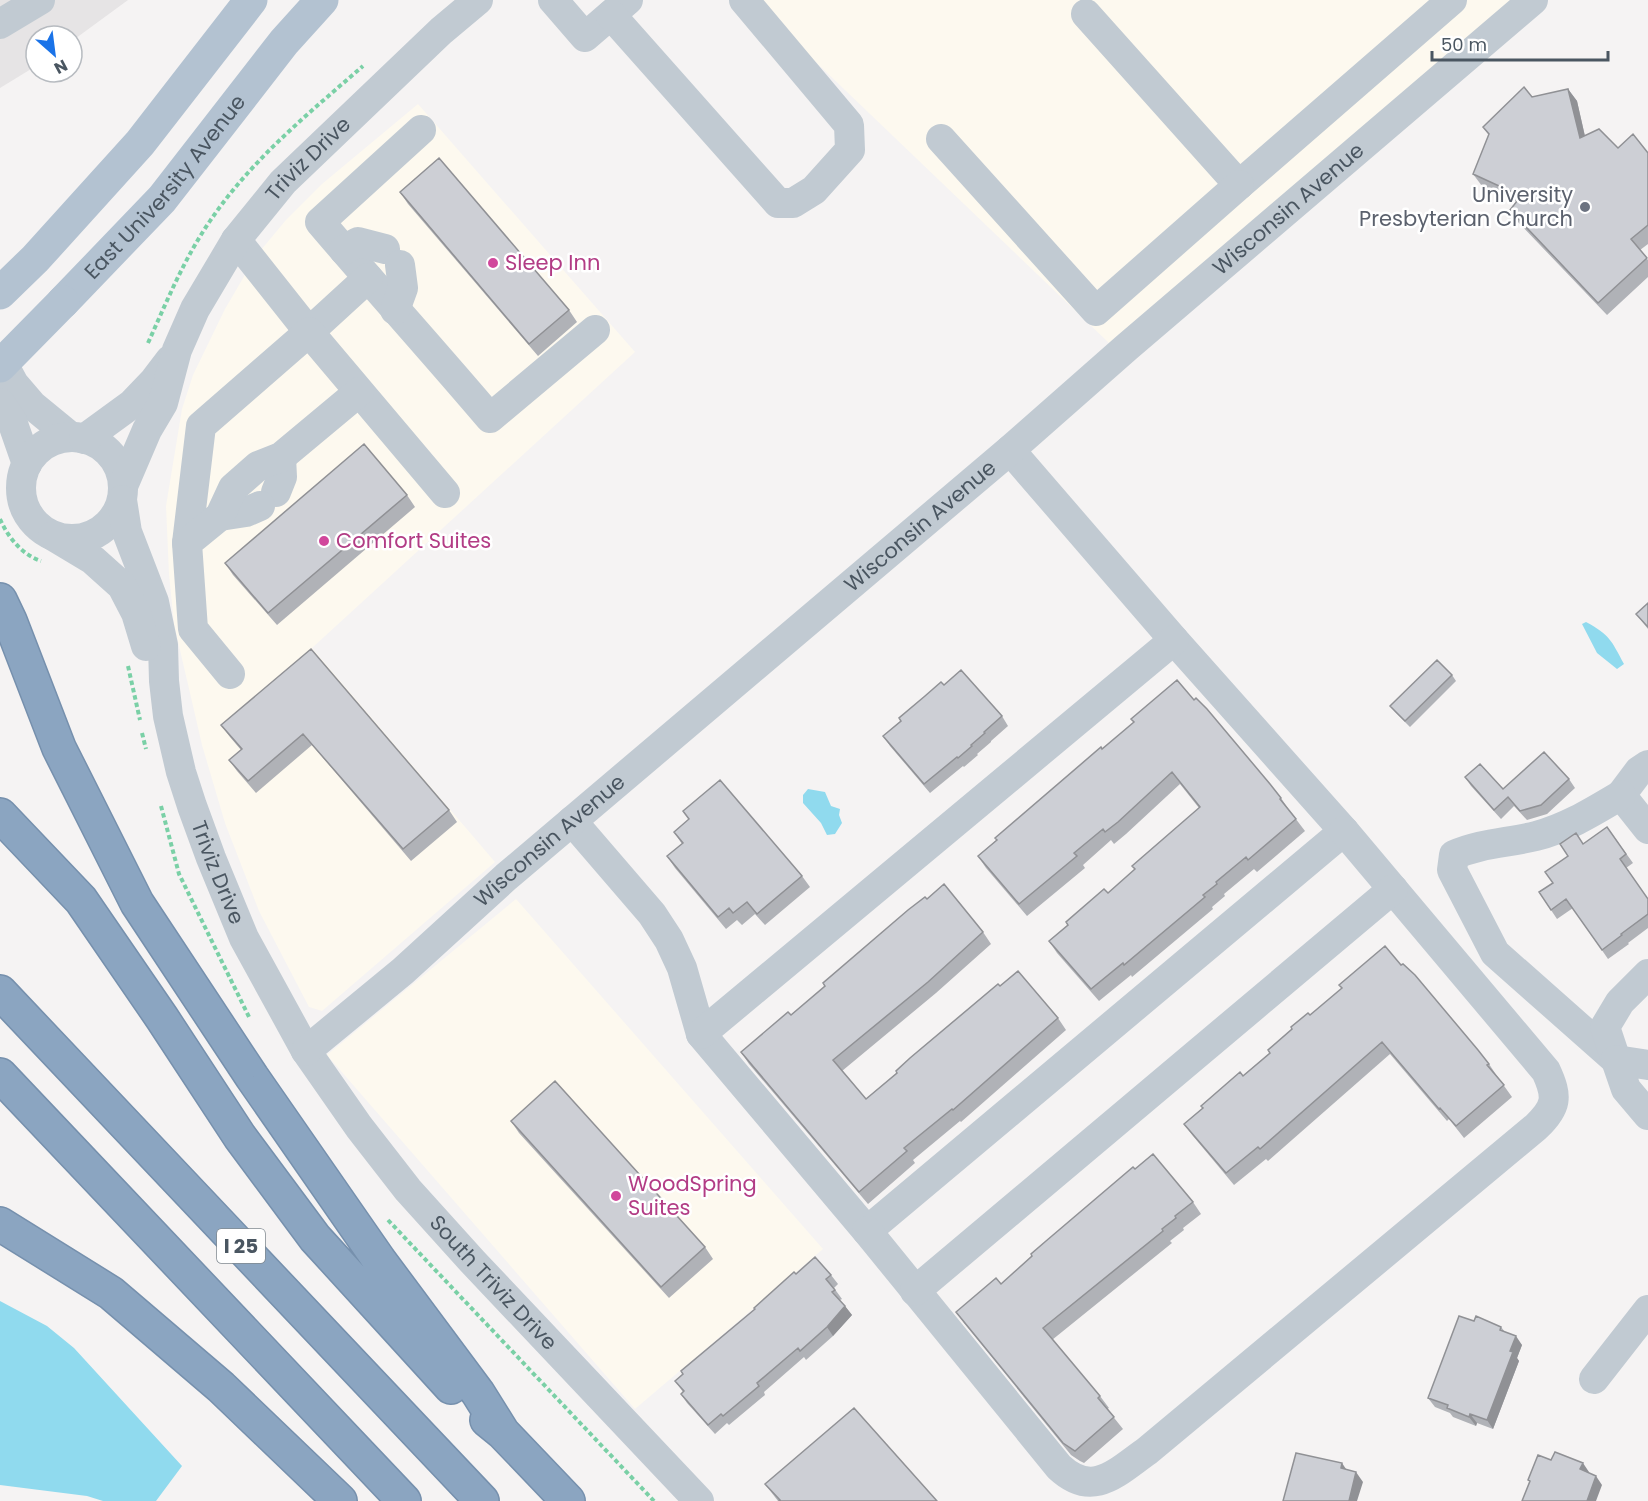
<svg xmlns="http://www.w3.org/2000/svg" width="1648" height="1501" viewBox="0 0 1648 1501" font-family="Poppins,sans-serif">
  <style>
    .commercial { fill: #fdf9ef }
    .education { fill: #e6e4e5 }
    .water { fill: #90daee }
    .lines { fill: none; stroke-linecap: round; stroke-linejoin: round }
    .highway-casing { stroke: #7690ad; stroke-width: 36 }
    .path { stroke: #7ad0a6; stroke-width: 4; stroke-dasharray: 4.5 3; stroke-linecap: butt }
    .minor { stroke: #c1cad2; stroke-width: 30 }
    .major { stroke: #b3c2d1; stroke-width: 33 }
    .highway { stroke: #8ba5c1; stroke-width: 33 }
    .major-bridge { stroke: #b3c2d1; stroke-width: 33 }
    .wall { fill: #b0b2b7 }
    .shaded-wall { fill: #909195 }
    .building { fill: #cdcfd5; stroke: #909195; stroke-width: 1.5 }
    .worship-dot { fill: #6b7280; stroke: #fff; stroke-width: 2 }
    .hotel-dot { fill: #d1479c; stroke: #fff; stroke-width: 2 }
    .labels { text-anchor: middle; stroke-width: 5; stroke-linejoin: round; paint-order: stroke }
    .shield { fill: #fff; stroke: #808990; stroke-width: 1.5 }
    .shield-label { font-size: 20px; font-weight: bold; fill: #4a5661 }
    .street-label { font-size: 21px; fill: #4a5661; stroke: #fff }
    .worship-label { font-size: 21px; fill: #5b616d; stroke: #fff; text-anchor: end }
    .hotel-label { font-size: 21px; fill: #b23c85; stroke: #fff; text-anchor: start }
  </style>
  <rect width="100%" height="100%" fill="#f5f3f3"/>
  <path class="commercial" d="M 751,0 L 1511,0 L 1109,343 Z
    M 418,104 L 635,352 L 312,648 L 495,862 L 322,1011 L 309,1007 L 259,911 L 225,823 L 202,745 L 174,624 L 169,574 L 166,506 L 182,409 L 193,375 L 225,309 L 256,256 L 286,220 L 322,184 Z
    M 516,899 L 823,1249 L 635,1409 L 327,1055 Z"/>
  <path class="education" d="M 0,0 L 128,0 L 72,41 L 72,36 L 36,36 L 36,66 L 0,88 Z"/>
  <path class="water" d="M 1586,622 C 1610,635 1611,640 1624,664 L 1617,669 L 1597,653 L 1582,624 Z
    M 808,789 L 825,792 L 831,806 L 840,809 L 839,815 L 842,823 L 835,834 L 827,835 L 821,823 L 803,803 L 803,795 Z
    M 0,1301 L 47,1326 L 74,1348 L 182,1466 L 156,1501 L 103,1501 L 87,1496 L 0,1485 Z"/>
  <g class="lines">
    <g class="highway-casing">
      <path id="highway" d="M 0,600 L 10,621 L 59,748 L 137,903 L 252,1077 L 379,1260 L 478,1393 L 503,1433
        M 0,815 L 81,900 L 162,1018 L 240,1137 L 315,1238 L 451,1387
        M 0,992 L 482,1501
        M 0,1075 L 404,1501
        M 0,1224 L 111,1293 L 221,1387 L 340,1501
        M 487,1420 L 503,1433 L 568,1501"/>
    </g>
    <path class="path" d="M 148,343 C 167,301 184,259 210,221 C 251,160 309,113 363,66
      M 0,519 C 8,537 21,554 41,561
      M 128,666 L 140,720
      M 142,733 L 146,749
      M 161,806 L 179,874 L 250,1019
      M 388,1220 L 654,1501"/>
    <g class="minor">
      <path d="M 553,0 L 585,37 L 628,0"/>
      <path d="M 1086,14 L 1239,185 L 1452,0"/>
      <path d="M 611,15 L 778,203 L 793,203 L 814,190 L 850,150 L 849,125 L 744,0"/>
      <path d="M 0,24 L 40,0"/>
      <path d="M 421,130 L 320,222 C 376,288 434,352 490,418 L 595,330"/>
      <path d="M 941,139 L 1096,311 L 1239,185"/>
      <path d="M 236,240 L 309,332 L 368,278"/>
      <path d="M 344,250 L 358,242 L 385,249"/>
      <path d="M 395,310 L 403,288 L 400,265"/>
      <path d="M 0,358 L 14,384 L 32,405 L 71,437"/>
      <path d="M 0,403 L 12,421 L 27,464"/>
      <circle cx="72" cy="488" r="51"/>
      <path d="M 84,439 L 132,404 L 154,381 L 170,360"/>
      <path id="s1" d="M 123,486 L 147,430 L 163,403 L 177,350 L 195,309 L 236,240 L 283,182 L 441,31 L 478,0"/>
      <path d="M 276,492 L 282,477 L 281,457"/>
      <path id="s2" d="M 122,500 L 127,532 L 154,602 L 163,645 L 164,681 L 168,716 L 181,772 L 192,806 L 211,858 L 244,938 L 306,1051 L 359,1127 L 408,1190 L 473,1262 L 699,1501"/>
      <path d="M 220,516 L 246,512 L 260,506"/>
      <path d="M 53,536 L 93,560 L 122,586 L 136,613 L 146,646"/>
      <path d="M 187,543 L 201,426 L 309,332 L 445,493"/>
      <path d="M 230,674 L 193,629 L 187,543 L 220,516 L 233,488 L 258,466 L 281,457 L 359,392"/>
      <path d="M 1648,765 L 1639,771 L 1621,795 L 1648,829"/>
      <path d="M 572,821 L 652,914 L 669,940 L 682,968 L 701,1034 L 867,1231 L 1344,831 L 1174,640 L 1010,450"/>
      <path d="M 701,1034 L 1174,640"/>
      <path id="s3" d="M 306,1051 L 403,971 L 506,877 L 1010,450 L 1127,347 L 1533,0"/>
      <path d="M 1616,1060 L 1495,953 L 1452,870 L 1454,855 C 1481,843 1508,843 1536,836 C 1567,828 1594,811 1621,795"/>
      <path d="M 1616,1060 L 1605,1027 L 1620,1002 L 1648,974"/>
      <path d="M 1648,1065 L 1616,1060 L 1626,1089 L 1648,1115"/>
      <path d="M 867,1231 L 1059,1467 C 1093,1499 1117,1472 1147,1451 L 1536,1127 C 1557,1107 1558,1097 1546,1071 L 1344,831"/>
      <path d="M 915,1291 L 1393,889"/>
      <path d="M 1594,1379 L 1648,1310"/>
    </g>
    <g class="major">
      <path d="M 0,293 L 35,259 L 140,143 L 251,0"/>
      <path id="s4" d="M 63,302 L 162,199 L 284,42 L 322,0"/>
    </g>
    <use href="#highway" class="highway"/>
    <path class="major-bridge" d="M 0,366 L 63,302"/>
  </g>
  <path class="wall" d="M 1568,89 L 1577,101 L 1585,136 L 1618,148 L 1648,153 L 1648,244 L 1640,250 L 1648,260 L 1648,277 L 1607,315 L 1518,222 L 1510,210 L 1517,202 L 1482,186 L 1473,174 L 1489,135 L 1483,127 L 1532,97 Z
    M 400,192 L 569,310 L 577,322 L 538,356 L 408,204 Z
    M 407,495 L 415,507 L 277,625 L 233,575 L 225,563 Z
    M 1648,603 L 1648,629 L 1636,614 Z
    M 311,649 L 449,810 L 457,822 L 411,861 L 312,745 L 256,793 L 237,771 L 229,760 L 241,750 L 230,737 L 221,725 Z
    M 1452,675 L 1456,681 L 1410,727 L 1395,712 L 1390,706 Z
    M 944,685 L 1002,716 L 1008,726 L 991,741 L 991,742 L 977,754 L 978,755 L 964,767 L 963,766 L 930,793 L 890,746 L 883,736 Z
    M 1194,700 L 1281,798 L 1289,810 L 1305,831 L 1257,872 L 1254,869 L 1224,894 L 1225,896 L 1212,907 L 1213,909 L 1132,977 L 1131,975 L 1099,1001 L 1057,953 L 1049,941 L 1108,893 L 1135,869 L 1199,808 L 1180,784 L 1126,834 L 1114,844 L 1111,840 L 1083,865 L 1085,868 L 1027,916 L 986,868 L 978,856 L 1102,749 Z
    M 1465,777 L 1503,789 L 1569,779 L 1575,788 L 1547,814 L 1527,820 L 1514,806 L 1501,819 L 1471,786 Z
    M 683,811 L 802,876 L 810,887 L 765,925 L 755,914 L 742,925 L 737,920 L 726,929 L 675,868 L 667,856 L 682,844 L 674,832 L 689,819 Z
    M 1607,827 L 1633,863 L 1626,868 L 1648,899 L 1648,928 L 1628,943 L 1629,944 L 1608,959 L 1573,908 L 1557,919 L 1539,892 L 1553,883 L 1568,856 Z
    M 927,899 L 983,932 L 991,944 L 936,993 L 842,1071 L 866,1099 L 1000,986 L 1058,1018 L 1066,1030 L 961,1122 L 960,1121 L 913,1160 L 915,1163 L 868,1204 L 749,1064 L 741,1052 L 791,1015 Z
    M 1310,1015 L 1489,1064 L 1497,1076 L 1512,1097 L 1464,1138 L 1449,1119 L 1447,1121 L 1390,1054 L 1268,1161 L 1266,1159 L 1234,1185 L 1193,1136 L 1184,1124 L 1270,1053 Z
    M 511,1121 L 705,1247 L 713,1259 L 669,1298 L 519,1133 Z
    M 1135,1169 L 1193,1202 L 1201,1214 L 1183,1228 L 1184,1230 L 1170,1241 L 1172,1243 L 1052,1340 L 1100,1396 L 1109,1408 L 1107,1409 L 1123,1429 L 1084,1463 L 1080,1461 L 1071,1455 L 964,1323 L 956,1312 L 1001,1284 Z
    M 796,1274 L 831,1275 L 838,1284 L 834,1288 L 842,1299 L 840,1300 L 852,1315 L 833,1336 L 806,1360 L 804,1357 L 764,1392 L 765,1395 L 729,1425 L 727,1423 L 715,1434 L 687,1403 L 681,1394 L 683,1392 L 675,1381 L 683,1374 L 681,1371 L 755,1310 Z
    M 1474,1321 L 1501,1327 L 1505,1332 L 1522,1345 L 1517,1358 L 1519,1361 L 1493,1429 L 1477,1423 L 1476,1426 L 1453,1417 L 1450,1413 L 1435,1407 L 1428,1398 Z
    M 765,1484 L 937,1501 L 778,1501 Z"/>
  <path class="shaded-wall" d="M 1568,89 L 1577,101 L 1588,150 L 1580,138 Z
    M 845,1306 L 852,1315 L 833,1336 L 827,1327 Z
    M 1516,1336 L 1522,1345 L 1517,1358 L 1519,1361 L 1493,1429 L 1487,1420 L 1510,1351 Z
    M 1470,1414 L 1477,1423 L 1476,1426 L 1469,1417 Z
    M 1342,1463 L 1348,1472 L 1341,1468 Z
    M 1583,1463 L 1589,1472 L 1586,1478 L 1580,1469 Z
    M 1356,1472 L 1363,1482 L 1357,1501 L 1349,1501 Z
    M 1596,1476 L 1602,1485 L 1596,1501 L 1587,1501 Z"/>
  <path class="building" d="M 1524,87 L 1532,97 L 1568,89 L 1580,138 L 1599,129 L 1618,148 L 1633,134 L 1648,153 L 1648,225 L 1631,239 L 1647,258 L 1598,303 L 1510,210 L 1521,196 L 1473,174 L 1489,134 L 1483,127 Z
    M 439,158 L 569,310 L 529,344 L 400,192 Z
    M 364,444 L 407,495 L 268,613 L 225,563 Z
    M 1648,603 L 1648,627 L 1636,614 Z
    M 311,649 L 449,810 L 403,849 L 303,734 L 248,781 L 229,760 L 242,749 L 221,725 Z
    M 1437,660 L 1452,675 L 1405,721 L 1390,706 Z
    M 961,670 L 1002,716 L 984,732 L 985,733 L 971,745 L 972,746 L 958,758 L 957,757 L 924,784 L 883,736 L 901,721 L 899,718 L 925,696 L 941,682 L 944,685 Z
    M 1177,680 L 1194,700 L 1196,698 L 1207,709 L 1270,784 L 1281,798 L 1280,799 L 1296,819 L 1248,860 L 1246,857 L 1216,882 L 1217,884 L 1203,895 L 1205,897 L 1124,965 L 1123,963 L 1091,989 L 1049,941 L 1068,925 L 1066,922 L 1104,889 L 1108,893 L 1135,869 L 1132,866 L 1200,807 L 1172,772 L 1118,822 L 1105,832 L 1103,829 L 1074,853 L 1077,856 L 1019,904 L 978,856 L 997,840 L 995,838 L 1101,747 L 1102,749 L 1134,722 L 1131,719 Z
    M 1544,752 L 1569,779 L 1541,805 L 1520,811 L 1508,797 L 1494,810 L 1465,777 L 1480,764 L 1503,789 Z
    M 720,780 L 802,876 L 757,914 L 747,902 L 733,913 L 729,908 L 718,917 L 667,856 L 683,843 L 674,832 L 689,819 L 683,811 Z
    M 1607,827 L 1626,854 L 1620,859 L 1648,899 L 1648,914 L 1621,934 L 1622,935 L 1602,950 L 1566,899 L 1551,910 L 1539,892 L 1553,883 L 1545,872 L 1568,856 L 1560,844 L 1576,833 L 1583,844 Z
    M 944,884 L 983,932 L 928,982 L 833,1060 L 866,1099 L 897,1073 L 896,1071 L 910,1058 L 998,984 L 1000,986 L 1018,971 L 1058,1018 L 953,1110 L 952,1109 L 904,1148 L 907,1151 L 859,1192 L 741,1052 L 788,1012 L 791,1015 L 825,986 L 823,983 L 908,910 L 925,897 L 927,899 Z
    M 1385,946 L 1401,965 L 1403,964 L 1415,975 L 1478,1050 L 1489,1064 L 1487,1065 L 1504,1085 L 1456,1126 L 1440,1108 L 1439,1109 L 1382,1042 L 1260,1149 L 1258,1147 L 1226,1173 L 1184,1124 L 1203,1108 L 1201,1106 L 1240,1072 L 1243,1076 L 1270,1053 L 1268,1050 L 1292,1029 L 1291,1027 L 1308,1013 L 1310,1015 L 1342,988 L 1339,985 Z
    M 555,1081 L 705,1247 L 661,1287 L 511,1121 Z
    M 1153,1154 L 1193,1202 L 1175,1216 L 1176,1218 L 1162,1229 L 1163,1231 L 1043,1328 L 1100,1396 L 1098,1398 L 1114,1417 L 1075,1451 L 1063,1443 L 956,1312 L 996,1278 L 1001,1284 L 1032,1256 L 1031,1254 L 1046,1241 L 1133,1167 L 1135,1169 Z
    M 815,1257 L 831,1275 L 826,1279 L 835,1290 L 832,1292 L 845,1306 L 827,1327 L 800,1351 L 798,1348 L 757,1383 L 759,1386 L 723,1416 L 721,1414 L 708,1425 L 681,1394 L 684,1391 L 675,1381 L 683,1374 L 681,1371 L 755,1309 L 754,1308 L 794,1272 L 796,1274 Z
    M 1459,1316 L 1474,1321 L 1476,1316 L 1501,1327 L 1500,1330 L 1516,1336 L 1510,1351 L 1513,1352 L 1487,1420 L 1470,1414 L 1469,1417 L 1447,1408 L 1448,1405 L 1428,1398 Z
    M 854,1408 L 937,1501 L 779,1501 L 780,1500 L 765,1484 Z
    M 1555,1452 L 1583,1463 L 1580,1469 L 1596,1476 L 1587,1501 L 1522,1501 L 1530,1481 L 1528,1480 L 1538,1455 L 1551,1460 Z
    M 1296,1453 L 1342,1463 L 1341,1468 L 1356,1472 L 1349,1501 L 1283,1501 Z"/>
  <circle class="worship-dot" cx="1585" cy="207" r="6"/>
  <g class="hotel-dot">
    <circle cx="493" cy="263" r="6"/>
    <circle cx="324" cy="541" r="6"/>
    <circle cx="616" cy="1196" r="6"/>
  </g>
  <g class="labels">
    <rect class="shield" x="217" y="1229" width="48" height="34" rx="4.5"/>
    <g class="shield-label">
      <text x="241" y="1253">I 25</text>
    </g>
    <g class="street-label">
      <text dy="7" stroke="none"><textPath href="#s1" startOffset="381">Triviz Drive</textPath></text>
      <text dy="7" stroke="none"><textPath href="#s4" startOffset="154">East University Avenue</textPath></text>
      <text dy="7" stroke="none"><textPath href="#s3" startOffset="1294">Wisconsin Avenue</textPath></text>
      <text dy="7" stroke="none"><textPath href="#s3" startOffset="808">Wisconsin Avenue</textPath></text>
      <text dy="7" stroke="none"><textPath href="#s3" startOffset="322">Wisconsin Avenue</textPath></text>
      <text dy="7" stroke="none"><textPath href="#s2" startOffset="387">Triviz Drive</textPath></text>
      <text dy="7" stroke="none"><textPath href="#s2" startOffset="885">South Triviz Drive</textPath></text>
    </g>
    <g class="worship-label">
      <text x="1573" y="202">University<tspan x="1573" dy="24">Presbyterian Church</tspan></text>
    </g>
    <g class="hotel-label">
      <text x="505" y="270">Sleep Inn</text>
      <text x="336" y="548">Comfort Suites</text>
      <text x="628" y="1191">WoodSpring<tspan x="628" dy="24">Suites</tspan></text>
    </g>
  </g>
  <g transform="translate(54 54) rotate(152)"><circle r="28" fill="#ffffff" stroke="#b7bbc0" stroke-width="1.5"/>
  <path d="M0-4.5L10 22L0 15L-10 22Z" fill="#1a73e8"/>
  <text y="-9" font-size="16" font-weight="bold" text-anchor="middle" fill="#4a5661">N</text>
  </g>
  <path d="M1432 51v9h176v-9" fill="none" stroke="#4a5661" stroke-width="3"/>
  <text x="1441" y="51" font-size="18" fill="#4a5661" stroke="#ffffff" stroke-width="4.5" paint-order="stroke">50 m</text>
</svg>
